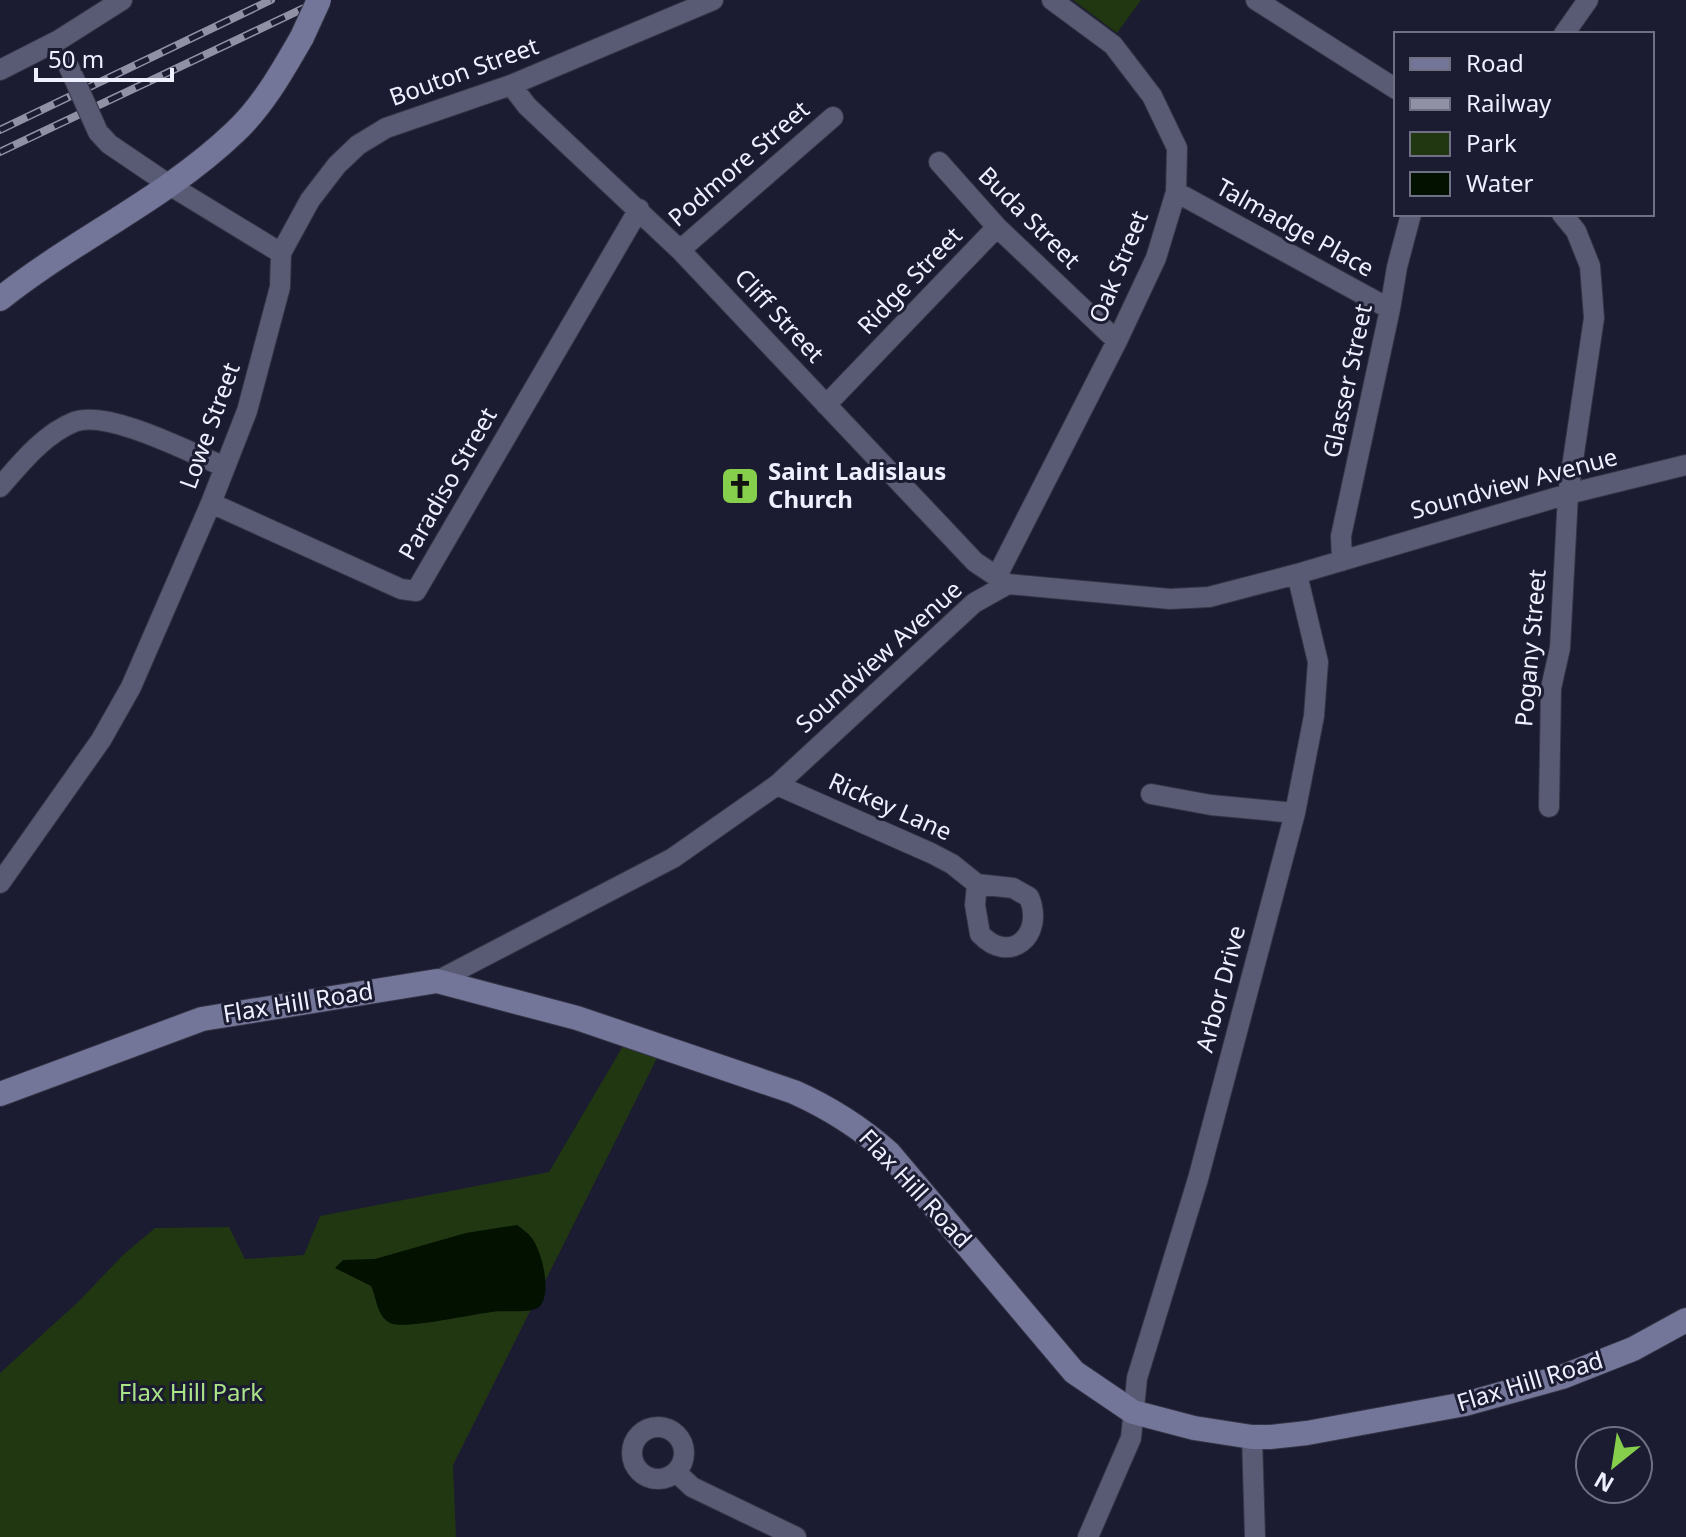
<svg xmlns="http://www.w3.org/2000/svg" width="1686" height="1537" viewBox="0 0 1686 1537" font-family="'Noto Sans',sans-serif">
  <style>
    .green { fill: #213712 }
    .water { fill: #021100 }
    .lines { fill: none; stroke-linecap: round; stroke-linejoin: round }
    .street-casing { stroke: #343446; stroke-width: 22 }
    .secondary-casing { stroke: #343446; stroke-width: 26 }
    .street { stroke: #595a73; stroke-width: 20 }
    .secondary { stroke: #747699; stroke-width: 24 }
    .rail-casing { stroke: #9091a4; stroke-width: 8 }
    .rail { stroke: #1b1b31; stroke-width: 5; stroke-dasharray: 15; stroke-linecap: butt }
    .street-bridge-casing { stroke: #343446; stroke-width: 22; stroke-linecap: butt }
    .secondary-bridge-casing { stroke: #343446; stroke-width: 26; stroke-linecap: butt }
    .street-bridge { stroke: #595a73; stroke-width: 20 }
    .secondary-bridge { stroke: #747699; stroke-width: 24 }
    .labels { text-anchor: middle; stroke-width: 6; stroke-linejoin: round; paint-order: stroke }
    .street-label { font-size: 24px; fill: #eeefff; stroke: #1b1b31 }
    .poi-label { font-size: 24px; font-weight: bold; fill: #eeefff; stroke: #1b1b31; text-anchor: start }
    .park-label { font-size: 24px; fill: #abe487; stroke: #1b1b31 }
  </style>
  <rect width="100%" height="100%" fill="#1b1b31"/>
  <path class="green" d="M 1073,0 L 1141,0 L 1117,33 Z
    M 623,1046 L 658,1056 L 453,1465 L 456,1537 L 0,1537 L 0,1373 L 78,1302 L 123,1255 L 155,1228 L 229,1227 L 245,1259 L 304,1255 L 320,1216 L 549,1172 Z"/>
  <path class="water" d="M 517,1225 C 522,1229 527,1232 531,1237 C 542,1250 552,1292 540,1306 C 534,1314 503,1310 492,1312 C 473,1314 403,1330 390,1323 C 376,1315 377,1298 371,1286 L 335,1268 L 343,1260 L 375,1259 L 466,1233 Z"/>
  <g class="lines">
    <g class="street-casing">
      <path id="street" d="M 1256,0 L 1396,89
        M 1564,34 L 1588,0
        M 0,70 L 59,40 L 122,0
        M 511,85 L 527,106 L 680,250 L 975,562 L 1008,584
        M 98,132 L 109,144 L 171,186 L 281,253
        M 939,162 L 997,227 L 1117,341
        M 1176,192 L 1390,309
        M 680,250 L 833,117
        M 826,405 L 997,227
        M 0,487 C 20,464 44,434 74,422 C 108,409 191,453 225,467
        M 211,503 L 401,589 L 416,591 L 639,209
        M 1342,561 L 1341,536 L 1390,309 L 1397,267 L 1411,214
        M 997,576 L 1117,341 L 1156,258 L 1176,192 L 1177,148 L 1152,96 L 1113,45 L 1052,0
        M 777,785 L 931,853 L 952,864 L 977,884 L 1013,888 L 1029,897 C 1045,935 1010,966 980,934 L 975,905 L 977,884
        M 1151,794 L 1211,805 L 1295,813
        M 1549,807 L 1551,688 L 1560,648 L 1568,494 L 1594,318 L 1590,266 L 1576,231 L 1562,214
        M 0,883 L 101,740 L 131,687 L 211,503 L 247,411 L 280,287 L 281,253 L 310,200 L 337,165 L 358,145 L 386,128 L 511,85 L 713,0
        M 437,981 L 673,858 L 777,785 L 974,603 L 1008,584 L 1170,599 L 1209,597 L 1297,574 L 1568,494 L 1686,465
        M632 1453a26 26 0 1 1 52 0a26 26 0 1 1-52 0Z
        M 1252,1437 L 1255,1537
        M 676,1472 L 692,1487 L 796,1537
        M 1088,1537 L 1131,1438 L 1137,1378 L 1198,1179 L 1295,813 L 1314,716 L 1318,662 L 1297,574"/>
    </g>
    <g class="secondary-casing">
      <path id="secondary" d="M 0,299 C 75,239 165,199 235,132 C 263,106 283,70 302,37
        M 0,1094 L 202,1019 L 437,981 L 577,1018 L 794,1092 C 830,1108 860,1127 889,1153 L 1074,1372 L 1133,1412 L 1194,1428 L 1252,1437 L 1270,1437 L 1307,1433 L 1465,1404 L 1562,1377 L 1633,1349 L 1686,1320"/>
    </g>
    <use href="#street" class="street"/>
    <use href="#secondary" class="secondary"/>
    <g class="rail-casing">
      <path id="rail" d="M 0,130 L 271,0
        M 0,152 L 321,0"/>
    </g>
    <use href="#rail" class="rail"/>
    <g class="street-bridge-casing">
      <path id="street-bridge" d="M 68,65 L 98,132"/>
    </g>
    <g class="secondary-bridge-casing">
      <path id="secondary-bridge" d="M 302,37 L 319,0"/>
    </g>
    <use href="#street-bridge" class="street-bridge"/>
    <use href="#secondary-bridge" class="secondary-bridge"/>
  </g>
  <defs>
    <g id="church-square" transform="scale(2)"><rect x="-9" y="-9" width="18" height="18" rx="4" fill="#85cf4d" stroke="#1b1b31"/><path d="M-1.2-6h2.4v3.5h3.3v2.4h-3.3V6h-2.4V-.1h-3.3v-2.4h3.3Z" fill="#111"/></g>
  </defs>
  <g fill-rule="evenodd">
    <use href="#church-square" x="740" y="486"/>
  </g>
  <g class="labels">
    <g class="street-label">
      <text transform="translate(464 72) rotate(-20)" y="8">Bouton Street</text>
      <text transform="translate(739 164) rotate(-41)" y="8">Podmore Street</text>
      <text transform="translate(1029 218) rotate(45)" y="8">Buda Street</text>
      <text transform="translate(1295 228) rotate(29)" y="8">Talmadge Place</text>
      <text transform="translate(1119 267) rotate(-68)" y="8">Oak Street</text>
      <text transform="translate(910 281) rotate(-46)" y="8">Ridge Street</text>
      <text transform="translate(779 316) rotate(47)" y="8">Cliff Street</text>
      <text transform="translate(1348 381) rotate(-78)" y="8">Glasser Street</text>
      <text transform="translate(210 426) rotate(-70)" y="8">Lowe Street</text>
      <text transform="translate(448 484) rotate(-60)" y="8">Paradiso Street</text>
      <text transform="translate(1514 484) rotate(-15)" y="8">Soundview Avenue</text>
      <text transform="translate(1531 648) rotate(-85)" y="8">Pogany Street</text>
      <text transform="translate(879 657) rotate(-42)" y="8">Soundview Avenue</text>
      <text transform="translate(890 807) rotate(24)" y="8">Rickey Lane</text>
      <text transform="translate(1221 989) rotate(-75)" y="8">Arbor Drive</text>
      <text transform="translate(298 1003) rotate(-9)" y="8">Flax Hill Road</text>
      <text transform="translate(915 1189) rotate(47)" y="8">Flax Hill Road</text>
      <text transform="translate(1530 1382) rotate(-17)" y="8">Flax Hill Road</text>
    </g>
    <g class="poi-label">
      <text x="768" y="480">Saint Ladislaus<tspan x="768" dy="28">Church</tspan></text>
    </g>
    <g class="park-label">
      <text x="191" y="1401">Flax Hill Park</text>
    </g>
  </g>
  <rect x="1394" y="32" width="260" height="184" fill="#1b1b31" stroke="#6f7083" stroke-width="2"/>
  <rect x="1410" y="58" width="40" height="12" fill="#747699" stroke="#6f7083" stroke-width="2"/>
  <text x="1466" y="72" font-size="24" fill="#eeefff">Road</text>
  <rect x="1410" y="98" width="40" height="12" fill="#9091a4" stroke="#6f7083" stroke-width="2"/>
  <text x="1466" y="112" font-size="24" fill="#eeefff">Railway</text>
  <rect x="1410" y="132" width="40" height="24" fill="#213712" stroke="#6f7083" stroke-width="2"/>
  <text x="1466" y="152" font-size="24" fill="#eeefff">Park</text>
  <rect x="1410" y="172" width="40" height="24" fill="#021100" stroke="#6f7083" stroke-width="2"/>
  <text x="1466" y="192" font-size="24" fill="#eeefff">Water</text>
  <g transform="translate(1614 1465) rotate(210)"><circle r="38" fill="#1b1b31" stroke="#6f7083" stroke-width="2"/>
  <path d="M0-6L14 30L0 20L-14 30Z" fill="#85cf4d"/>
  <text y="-12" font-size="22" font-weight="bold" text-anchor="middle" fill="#eeefff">N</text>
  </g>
  <path d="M36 68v12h136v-12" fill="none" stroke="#eeefff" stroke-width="4"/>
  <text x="48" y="68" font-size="24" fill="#eeefff" stroke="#1b1b31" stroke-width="6" paint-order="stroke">50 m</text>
</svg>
